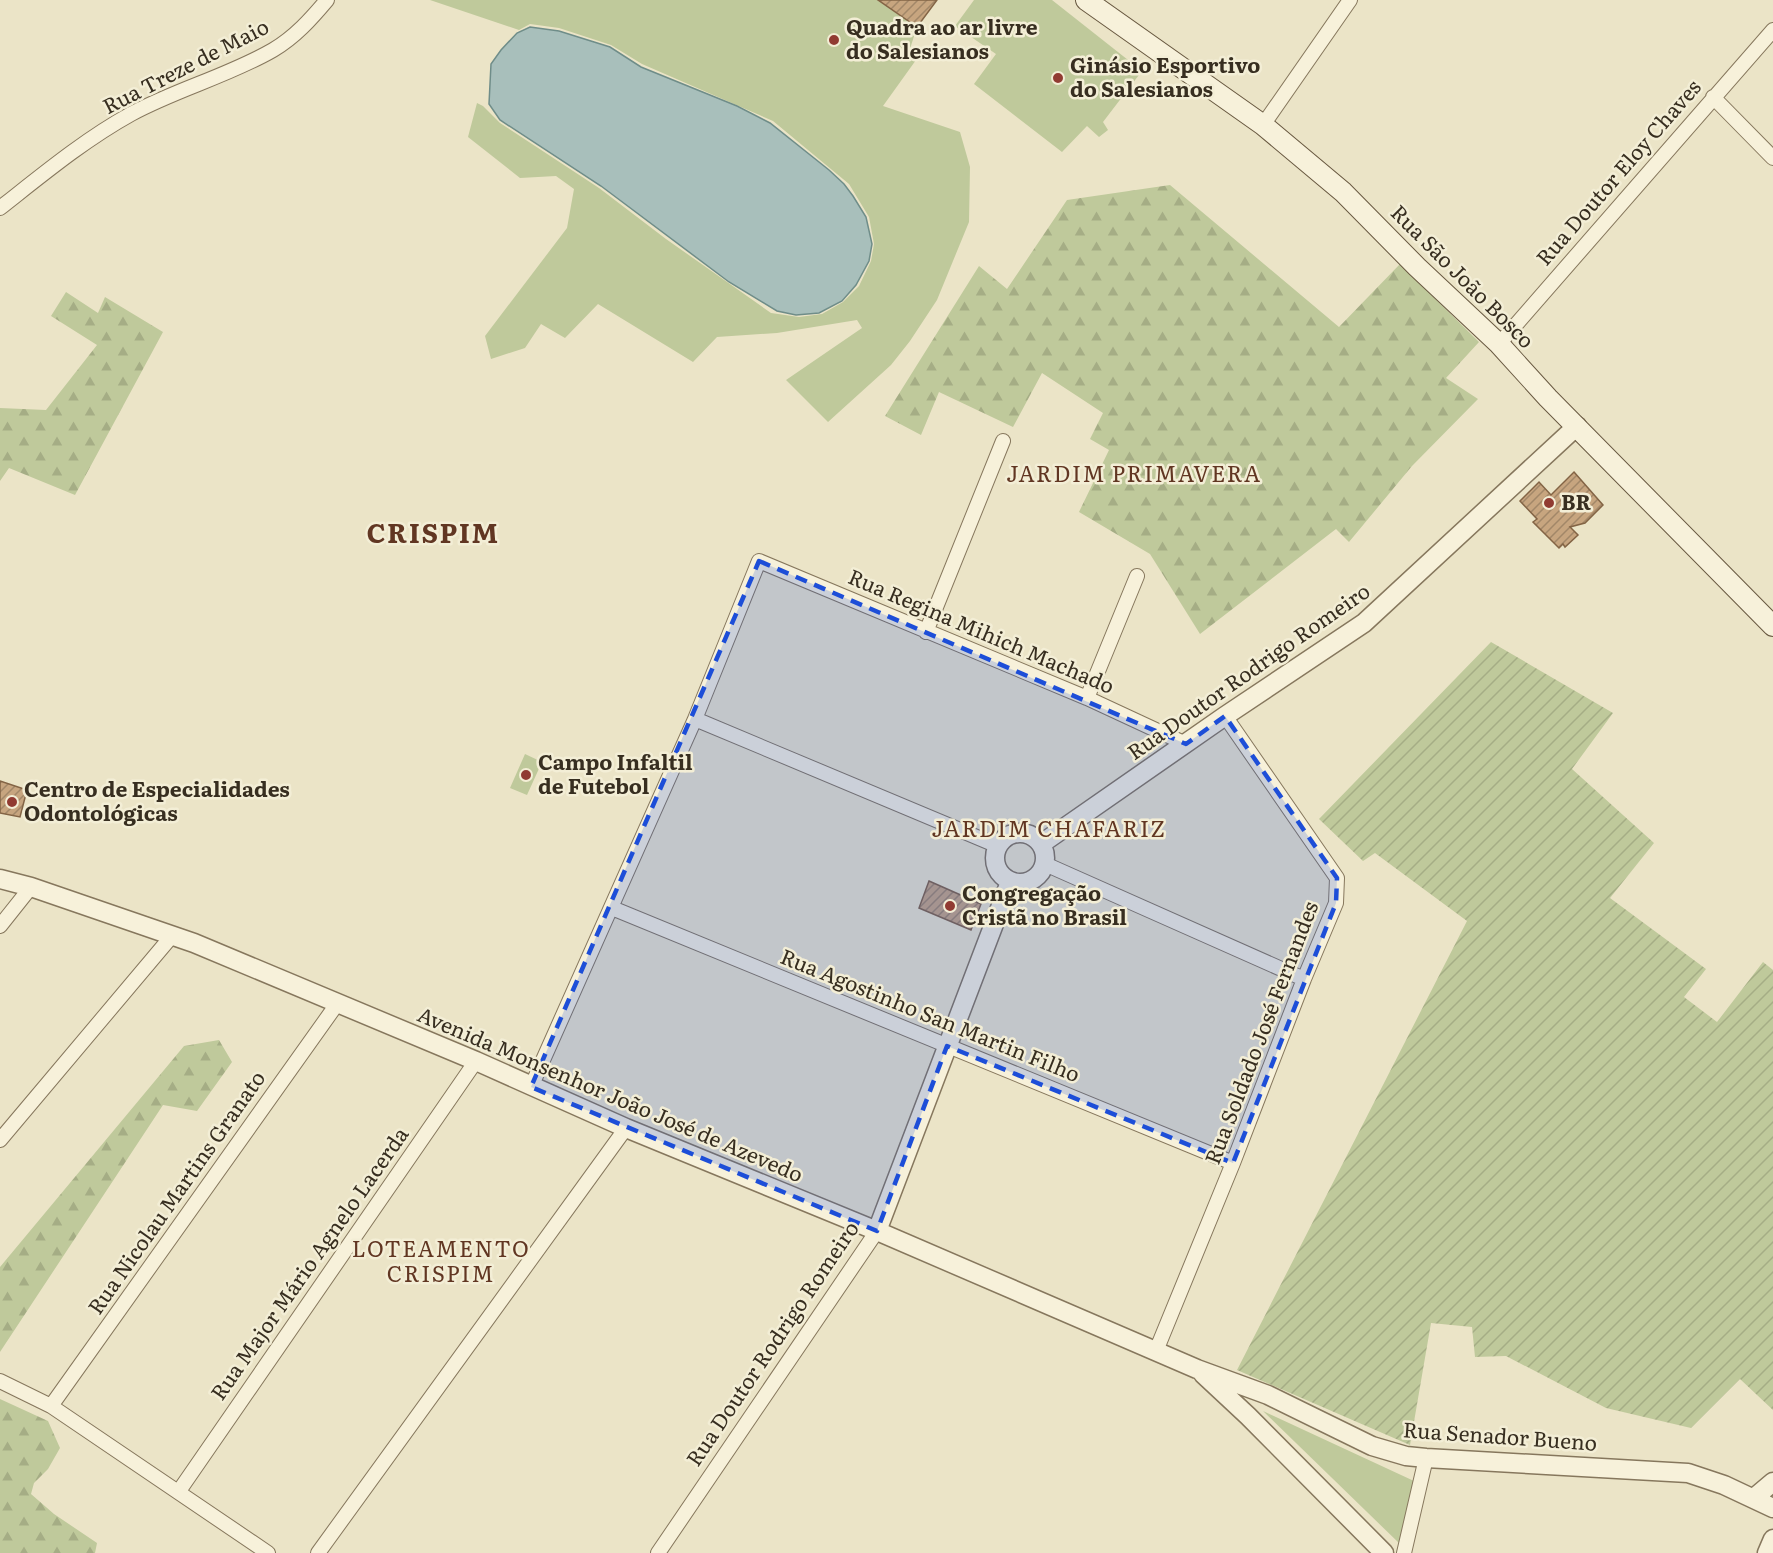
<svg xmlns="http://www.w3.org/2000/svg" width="1773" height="1553" viewBox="0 0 1773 1553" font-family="Literata,serif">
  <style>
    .forest { fill: url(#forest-firs) }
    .park { fill: #bfc99b }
    .garden { fill: url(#garden-furrows) }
    .water { fill: #a8bfbb; stroke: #6f8d89; stroke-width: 1.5 }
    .building { fill: url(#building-hatch); stroke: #836445; stroke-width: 1.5 }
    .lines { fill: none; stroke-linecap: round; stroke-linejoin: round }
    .minor-casing { stroke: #86775d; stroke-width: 16 }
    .tertiary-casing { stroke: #86775d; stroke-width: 21 }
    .secondary-casing { stroke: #685840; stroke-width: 22 }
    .minor { stroke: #f7f1da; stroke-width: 14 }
    .tertiary { stroke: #f7f1da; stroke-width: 18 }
    .secondary { stroke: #f7f1da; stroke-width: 20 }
    .marked { fill: #1d4ed8; fill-opacity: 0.2; stroke: #1d4ed8; stroke-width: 4.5; stroke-dasharray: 12 8; stroke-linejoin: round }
    .poi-dot { fill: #913b32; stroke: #f3eed6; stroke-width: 2 }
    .labels { text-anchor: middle; stroke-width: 5; stroke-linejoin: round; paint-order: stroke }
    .poi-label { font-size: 21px; font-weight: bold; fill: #372e20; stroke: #f3eed6; text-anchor: start }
    .street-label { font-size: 21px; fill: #372e20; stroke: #f3eed6 }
    .neighbourhood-label { font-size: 22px; letter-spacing: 1.5px; fill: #613622; stroke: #f3eed6 }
    .district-label { font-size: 27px; font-weight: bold; letter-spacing: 1.5px; fill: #613622; stroke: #f3eed6 }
  </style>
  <defs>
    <pattern id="forest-firs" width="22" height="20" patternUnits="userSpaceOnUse" patternTransform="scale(1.5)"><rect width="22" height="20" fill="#bfc99b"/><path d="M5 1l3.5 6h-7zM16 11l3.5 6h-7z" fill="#a5ad85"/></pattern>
    <pattern id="garden-furrows" width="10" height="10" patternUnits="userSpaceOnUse" patternTransform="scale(1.5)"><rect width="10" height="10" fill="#bfc99b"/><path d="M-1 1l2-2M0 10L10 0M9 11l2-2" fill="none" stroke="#a5ad85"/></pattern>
    <pattern id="building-hatch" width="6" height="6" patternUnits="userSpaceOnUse" patternTransform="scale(1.5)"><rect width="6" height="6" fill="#c7a57f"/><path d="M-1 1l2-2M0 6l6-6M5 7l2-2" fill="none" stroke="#a28768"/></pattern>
  </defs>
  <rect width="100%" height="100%" fill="#ebe4c7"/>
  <path class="forest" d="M 1170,185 L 1339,327 L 1400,264 L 1479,342 L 1446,378 L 1478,399 L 1412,466 L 1349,542 L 1336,529 L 1200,634 L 1150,554 L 1079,512 L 1109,450 L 1090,439 L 1103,413 L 1042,373 L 1013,427 L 939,392 L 921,435 L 885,416 L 979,266 L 1007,289 L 1067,200 Z
    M 66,292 L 98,313 L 105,297 L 163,332 L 75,495 L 9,468 L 0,481 L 0,408 L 46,410 L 97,345 L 51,316 Z
    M 219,1040 L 232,1062 L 197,1111 L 163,1105 L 0,1352 L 0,1267 L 184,1046 Z
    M 0,1399 L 48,1421 L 60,1448 L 48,1469 L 34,1483 L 31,1494 L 54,1514 L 97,1543 L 95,1553 L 0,1553 Z"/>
  <path class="park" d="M 430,0 L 878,0 L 917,27 L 908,55 L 916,60 L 883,106 L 960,132 L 970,167 L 969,222 L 937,300 L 910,341 L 891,365 L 828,422 L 786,380 L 862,328 L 857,320 L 777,333 L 717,337 L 693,362 L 598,304 L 565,338 L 541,324 L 525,348 L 491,359 L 485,336 L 567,228 L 574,189 L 556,176 L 520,178 L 468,137 L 477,103 L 483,106 L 500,123 L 599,188 L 666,239 L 771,313 L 799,317 L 822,314 L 843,302 L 859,286 L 871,261 L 874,244 L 869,217 L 849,184 L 773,121 L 642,64 L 611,45 L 559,28 L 530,24 L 519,30 Z
    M 974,0 L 1052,0 L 1142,71 L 1103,122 L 1108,130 L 1099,137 L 1087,126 L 1062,152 L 974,84 L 996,54 L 955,26 Z
    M 525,754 L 542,762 L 527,795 L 510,788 Z
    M 1263,1411 L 1414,1481 L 1401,1545 Z"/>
  <path class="garden" d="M 1491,642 L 1613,713 L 1572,769 L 1654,843 L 1610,898 L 1706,969 L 1684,997 L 1717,1022 L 1763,962 L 1773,970 L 1773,1410 L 1740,1379 L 1691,1428 L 1606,1408 L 1506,1356 L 1475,1357 L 1472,1327 L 1431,1323 L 1410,1445 L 1237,1370 L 1467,921 L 1375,853 L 1363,861 L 1319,819 Z"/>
  <path class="water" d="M 530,27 L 559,31 L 610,47 L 641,67 L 737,106 L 770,123 L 829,170 L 844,184 L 853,196 L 866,217 L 872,244 L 869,261 L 856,285 L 842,301 L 819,313 L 796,315 L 777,311 L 729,282 L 601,186 L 500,120 L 489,104 L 491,64 L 501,50 L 517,33 Z"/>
  <path class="building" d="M 878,0 L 937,0 L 917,27 Z
    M 1574,472 L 1603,505 L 1585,523 L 1570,527 L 1578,535 L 1565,547 L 1563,544 L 1559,548 L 1533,522 L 1537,519 L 1520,501 L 1539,482 L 1551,495 Z
    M 0,781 L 27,790 L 20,817 L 0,813 Z
    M 929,881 L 981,904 L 971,930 L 919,908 Z"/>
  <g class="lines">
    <g class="minor-casing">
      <path id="minor" d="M 1713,97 L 1773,158
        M 1263,125 L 1350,0
        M 0,208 C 42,175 84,140 131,114 C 177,89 228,76 273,50 C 295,37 311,19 327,0
        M 1499,344 L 1773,30
        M 926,632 L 1003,441
        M 1087,698 L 1137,576
        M 695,719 L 998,846
        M 1045,864 L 1304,979
        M 612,908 L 1233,1163
        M 0,926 L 31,887
        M 531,1087 L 695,719 L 759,561 L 1087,698 L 1186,744
        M 0,1140 L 171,937
        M 1156,1351 L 1233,1163 L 1304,979 L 1336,903 L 1337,878 L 1225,716
        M 0,1381 L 51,1406 L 268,1553
        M 51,1406 L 337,1004
        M 179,1491 L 476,1061
        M 318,1553 L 626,1128
        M 658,1553 L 877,1231
        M 1404,1553 L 1426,1458"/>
    </g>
    <g class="tertiary-casing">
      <path id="tertiary" d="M995 858a25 25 0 1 1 50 0a25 25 0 1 1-50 0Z
        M 1041,844 L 1225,716 L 1364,623 L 1577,426
        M 0,879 L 31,887 L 194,943 L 476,1061 L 626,1128 L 877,1231 L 1197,1369 L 1268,1395 L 1372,1446 L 1406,1456 L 1426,1458 L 1688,1473 L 1724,1485 L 1773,1508
        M 877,1231 L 1010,882
        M 1203,1374 L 1248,1416 L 1384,1553
        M 1754,1498 L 1773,1482
        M 1767,1553 L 1773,1539"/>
    </g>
    <g class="secondary-casing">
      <path id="secondary" d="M 1086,0 L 1263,125 L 1343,192 L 1417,267 L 1499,344 L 1548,398 L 1773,626"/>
    </g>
    <use href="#minor" class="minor"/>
    <use href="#tertiary" class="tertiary"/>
    <use href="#secondary" class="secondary"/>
  </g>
  <path class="marked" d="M 759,561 L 1186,744 L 1225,716 L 1337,878 L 1336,903 L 1233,1163 L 947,1046 L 877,1231 L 531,1087 Z"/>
  <g class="poi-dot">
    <circle cx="834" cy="40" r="6"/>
    <circle cx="1058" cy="78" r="6"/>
    <circle cx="1549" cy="503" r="6"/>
    <circle cx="526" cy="775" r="6"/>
    <circle cx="12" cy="802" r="6"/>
    <circle cx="950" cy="906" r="6"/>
  </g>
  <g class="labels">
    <g class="poi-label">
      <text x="846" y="35">Quadra ao ar livre<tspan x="846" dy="24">do Salesianos</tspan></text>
      <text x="1070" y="73">Ginásio Esportivo<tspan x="1070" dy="24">do Salesianos</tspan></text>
      <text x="1561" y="510">BR</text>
      <text x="538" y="770">Campo Infaltil<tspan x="538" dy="24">de Futebol</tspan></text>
      <text x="24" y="797">Centro de Especialidades<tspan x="24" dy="24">Odontológicas</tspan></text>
      <text x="962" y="901">Congregação<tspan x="962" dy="24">Cristã no Brasil</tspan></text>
    </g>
    <g class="street-label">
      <text transform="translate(186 67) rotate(-27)" y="7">Rua Treze de Maio</text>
      <text transform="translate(1619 173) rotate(-49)" y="7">Rua Doutor Eloy Chaves</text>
      <text transform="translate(1462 277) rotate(45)" y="7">Rua São João Bosco</text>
      <text transform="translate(981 632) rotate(23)" y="7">Rua Regina Mihich Machado</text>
      <text transform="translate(1249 672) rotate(-35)" y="7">Rua Doutor Rodrigo Romeiro</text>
      <text transform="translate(930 1016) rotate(22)" y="7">Rua Agostinho San Martin Filho</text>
      <text transform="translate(1262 1033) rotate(-69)" y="7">Rua Soldado José Fernandes</text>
      <text transform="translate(610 1095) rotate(23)" y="7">Avenida Monsenhor João José de Azevedo</text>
      <text transform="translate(177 1193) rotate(-55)" y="7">Rua Nicolau Martins Granato</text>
      <text transform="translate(310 1264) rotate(-55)" y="7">Rua Major Mário Agnelo Lacerda</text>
      <text transform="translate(773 1344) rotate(-56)" y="7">Rua Doutor Rodrigo Romeiro</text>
      <text transform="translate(1500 1437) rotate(4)" y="7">Rua Senador Bueno</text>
    </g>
    <g class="neighbourhood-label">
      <text x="1134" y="482">JARDIM PRIMAVERA</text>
      <text x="1049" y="837">JARDIM CHAFARIZ</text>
      <text x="441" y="1257">LOTEAMENTO<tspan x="441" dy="25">CRISPIM</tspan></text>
    </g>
    <g class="district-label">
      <text x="433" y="543">CRISPIM</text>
    </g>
  </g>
</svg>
